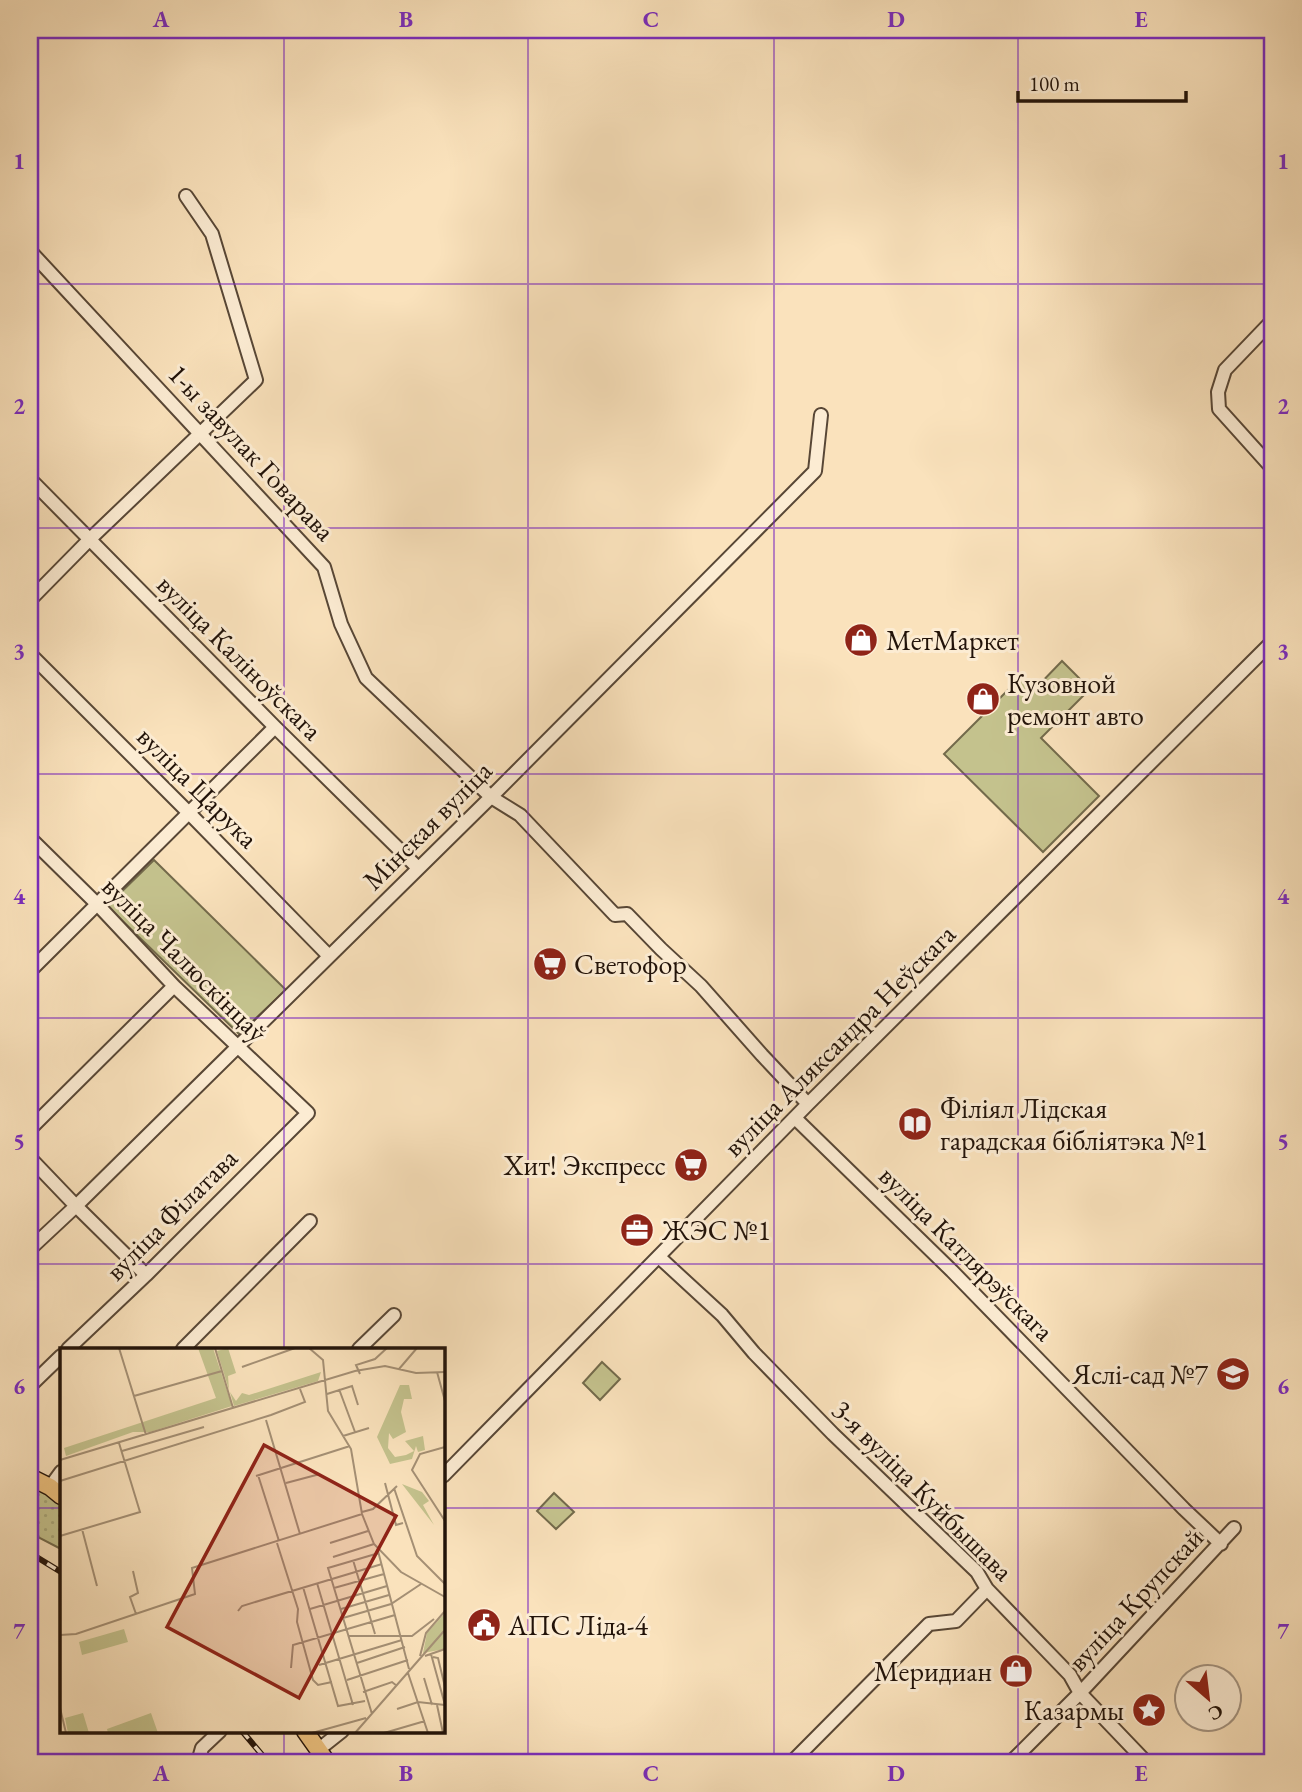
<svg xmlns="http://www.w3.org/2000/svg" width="1302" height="1792" viewBox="0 0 1302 1792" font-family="'EB Garamond',serif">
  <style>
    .grass { fill: url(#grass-dots); stroke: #736a4b; stroke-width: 2 }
    .park { fill: #c4c28d; stroke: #736a4b; stroke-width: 2 }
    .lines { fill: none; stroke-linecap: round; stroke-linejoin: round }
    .minor-casing { stroke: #584736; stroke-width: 16 }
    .major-casing { stroke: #221309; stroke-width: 19 }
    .minor { stroke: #fcecd3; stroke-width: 12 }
    .major { stroke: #edc17e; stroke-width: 16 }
    .rail-casing { stroke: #221309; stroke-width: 6 }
    .rail { stroke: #fcecd3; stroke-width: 3.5; stroke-dasharray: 10; stroke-linecap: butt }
    .grid { fill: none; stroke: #7b2cbf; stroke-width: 2; stroke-opacity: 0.55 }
    .labels { text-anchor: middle; stroke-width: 6; stroke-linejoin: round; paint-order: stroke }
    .street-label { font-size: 28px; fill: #221309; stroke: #fcecd3 }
    .poi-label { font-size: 28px; fill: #221309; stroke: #fcecd3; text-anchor: start }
    .inset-road { fill: none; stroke: #a48f74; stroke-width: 2 }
    .view { fill: #8f2418; fill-opacity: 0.15; stroke: #8f2418; stroke-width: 3.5 }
    .inset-edge { fill: none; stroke: #221309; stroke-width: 3.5 }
    .neatline { fill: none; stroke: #7b2cbf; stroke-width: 2.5 }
    .grid-label { font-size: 23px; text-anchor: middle; font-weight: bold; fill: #7b2cbf }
  </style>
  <defs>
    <pattern id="grass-dots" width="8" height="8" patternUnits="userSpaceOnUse" patternTransform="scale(1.75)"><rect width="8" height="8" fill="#c4c28d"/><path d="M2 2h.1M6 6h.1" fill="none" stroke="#a8a678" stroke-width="1.8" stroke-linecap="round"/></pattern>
  </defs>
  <rect width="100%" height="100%" fill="#fae2bc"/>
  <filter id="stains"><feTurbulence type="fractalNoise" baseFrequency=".00286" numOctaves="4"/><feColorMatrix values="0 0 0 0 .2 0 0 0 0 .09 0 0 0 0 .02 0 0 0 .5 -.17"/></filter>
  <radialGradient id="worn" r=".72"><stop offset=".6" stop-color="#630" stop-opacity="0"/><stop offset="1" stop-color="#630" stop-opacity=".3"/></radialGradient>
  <path class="grass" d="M 30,1470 L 61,1488 L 61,1549 L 30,1533 Z"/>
  <path class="park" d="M 1062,661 L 1090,689 L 1041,738 L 1099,796 L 1043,852 L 944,754 L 1022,676 L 1035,689 Z
    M 154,860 L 286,990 L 239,1034 L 107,906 Z
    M 602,1362 L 620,1379 L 600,1400 L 583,1383 Z
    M 554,1493 L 574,1512 L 556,1529 L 537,1511 Z"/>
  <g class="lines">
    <g class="minor-casing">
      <path id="minor" d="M 30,251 L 324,567 L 341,624 L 366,678 L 491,797 L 520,815 L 615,915 L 627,914 L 661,949 L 701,986 L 762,1055 L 808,1104
        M 1272,321 L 1225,370 L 1218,392 L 1219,409 L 1272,468
        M 30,479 L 275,727 L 418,868
        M 30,600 L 89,540 L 256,380 L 212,234 L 186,196
        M 30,654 L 189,813 L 329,956
        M 30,838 L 97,904 L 174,986 L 308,1113 L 146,1275 L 68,1349
        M 30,971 L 275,727
        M 795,1118 L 952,1271 L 1184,1509 L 1221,1544
        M 30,1129 L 174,986
        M 30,1158 L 76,1206 L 146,1275
        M 30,1249 L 76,1206 L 491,797 L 815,471 L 821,415
        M 659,1257 L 722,1315 L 754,1353 L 833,1434 L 977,1572 L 987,1589 L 1070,1675 L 1080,1693 L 1146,1762
        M 183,1349 L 310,1221
        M 359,1349 L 394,1315
        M 30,1386 L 61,1356
        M 443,1476 L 808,1104 L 1272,642
        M 50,1487 L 61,1472
        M 318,1750 L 342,1731
        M 198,1762 L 202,1748 L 220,1731
        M 792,1762 L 929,1624 L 956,1621 L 987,1589
        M 1011,1762 L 1080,1693 L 1234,1528"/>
    </g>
    <g class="major-casing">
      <path id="major" d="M 30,1477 L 50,1487 L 61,1496
        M 305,1731 L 327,1762"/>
    </g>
    <use href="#minor" class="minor"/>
    <use href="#major" class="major"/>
    <g class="rail-casing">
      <path id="rail" d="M 30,1553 L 61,1572
        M 242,1731 L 268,1762"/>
    </g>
    <use href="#rail" class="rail"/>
  </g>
  <path class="grid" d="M 284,30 L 284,1349M 528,30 L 528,1762M 774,30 L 774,1762M 1018,30 L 1018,1762M 30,284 L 1272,284M 30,528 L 1272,528M 30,774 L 1272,774M 30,1018 L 1272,1018M 30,1264 L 1272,1264M 30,1508 L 61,1508M 443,1508 L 1272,1508M 284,1731 L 284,1762"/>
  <defs>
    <g id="shop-disc" transform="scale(1.75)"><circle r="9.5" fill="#8f2418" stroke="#fcecd3"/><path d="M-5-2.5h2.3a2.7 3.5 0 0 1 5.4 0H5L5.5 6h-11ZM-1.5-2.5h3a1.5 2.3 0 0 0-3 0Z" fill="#fff"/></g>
    <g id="supermarket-disc" transform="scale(1.75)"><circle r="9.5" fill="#8f2418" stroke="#fcecd3"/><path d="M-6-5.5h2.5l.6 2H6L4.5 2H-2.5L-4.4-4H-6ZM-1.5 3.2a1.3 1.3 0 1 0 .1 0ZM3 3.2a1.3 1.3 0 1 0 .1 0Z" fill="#fff"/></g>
    <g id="library-disc" transform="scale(1.75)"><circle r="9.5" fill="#8f2418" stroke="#fcecd3"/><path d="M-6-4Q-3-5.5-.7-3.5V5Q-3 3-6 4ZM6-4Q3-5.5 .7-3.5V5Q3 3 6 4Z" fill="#fff"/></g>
    <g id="office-disc" transform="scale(1.75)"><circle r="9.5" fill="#8f2418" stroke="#fcecd3"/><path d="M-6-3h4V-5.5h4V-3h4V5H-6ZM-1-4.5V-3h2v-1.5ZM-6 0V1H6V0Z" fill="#fff"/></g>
    <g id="school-disc" transform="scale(1.75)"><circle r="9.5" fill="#8f2418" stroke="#fcecd3"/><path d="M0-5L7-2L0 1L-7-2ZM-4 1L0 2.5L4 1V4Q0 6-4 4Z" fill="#fff"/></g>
    <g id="civic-disc" transform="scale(1.75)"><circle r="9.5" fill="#8f2418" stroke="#fcecd3"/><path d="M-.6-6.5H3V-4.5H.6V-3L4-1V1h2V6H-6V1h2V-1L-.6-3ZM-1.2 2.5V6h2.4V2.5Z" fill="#fff"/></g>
    <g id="sight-disc" transform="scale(1.75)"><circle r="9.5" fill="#8f2418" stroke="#fcecd3"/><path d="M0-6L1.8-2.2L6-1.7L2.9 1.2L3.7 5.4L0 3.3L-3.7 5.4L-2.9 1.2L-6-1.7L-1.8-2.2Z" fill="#fff"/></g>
  </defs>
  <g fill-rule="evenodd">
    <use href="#shop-disc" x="861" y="640"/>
    <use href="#shop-disc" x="983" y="699"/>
    <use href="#supermarket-disc" x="550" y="964"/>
    <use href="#library-disc" x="915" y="1124"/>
    <use href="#supermarket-disc" x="691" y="1165"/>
    <use href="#office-disc" x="637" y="1230"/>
    <use href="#school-disc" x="1233" y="1374"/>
    <use href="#civic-disc" x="484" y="1625"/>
    <use href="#shop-disc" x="1016" y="1671"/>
    <use href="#sight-disc" x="1149" y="1710"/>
  </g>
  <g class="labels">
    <g class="street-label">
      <text transform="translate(252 452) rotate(47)" y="10">1-ы завулак Говарава</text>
      <text transform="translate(240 657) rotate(45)" y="10">вуліца Каліноўскага</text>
      <text transform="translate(198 787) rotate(45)" y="10">вуліца Царука</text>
      <text transform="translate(427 825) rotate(-45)" y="10">Мінская вуліца</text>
      <text transform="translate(185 959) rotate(45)" y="10">вуліца Чалюскінцаў</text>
      <text transform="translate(839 1040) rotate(-45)" y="10">вуліца Аляксандра Неўскага</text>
      <text transform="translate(171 1214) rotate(-45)" y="10">вуліца Філатава</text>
      <text transform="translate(967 1253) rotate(45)" y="10">вуліца Катлярэўскага</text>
      <text transform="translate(923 1490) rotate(45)" y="10">3-я вуліца Куйбышава</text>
      <text transform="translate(1135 1599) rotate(-47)" y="10">вуліца Крупскай</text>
    </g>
    <g class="poi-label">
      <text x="886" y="650">МетМаркет</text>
      <text x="1007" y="693">Кузовной<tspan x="1007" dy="32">ремонт авто</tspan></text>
      <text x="574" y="974">Светофор</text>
      <text x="940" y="1118">Філіял Лідская<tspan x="940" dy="32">гарадская бібліятэка №1</tspan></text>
      <text x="666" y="1175" text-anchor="end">Хит! Экспресс</text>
      <text x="662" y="1240">ЖЭС №1</text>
      <text x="1208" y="1384" text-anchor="end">Яслі-сад №7</text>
      <text x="508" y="1635">АПС Ліда-4</text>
      <text x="992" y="1681" text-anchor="end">Меридиан</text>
      <text x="1124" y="1720" text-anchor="end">Казармы</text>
    </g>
  </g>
  <g transform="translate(60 1348)">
    <rect width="385" height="385" fill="#fae2bc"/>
    <path d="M 138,0 L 153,0 L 172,58 L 90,84 L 73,84 L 6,108 L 4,100 L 156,50 ZM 168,0 L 176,25 L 168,28 L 169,42 L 157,3 ZM 261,24 L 258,33 L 174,58 L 170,44 L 176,53 L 182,45 L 189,47 ZM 340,37 L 349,37 L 352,51 L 344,51 L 341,64 L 346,84 L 333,91 L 329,85 L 328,100 L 335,109 L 346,107 L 354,103 L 345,93 L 363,88 L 365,102 L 358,104 L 356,98 L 352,111 L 330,116 L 317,89 ZM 385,265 L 385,301 L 363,305 L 367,285 ZM 64,281 L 68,294 L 22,307 L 19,294 ZM 23,365 L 29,385 L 8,385 L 5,370 ZM 91,365 L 98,385 L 48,385 L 47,381 Z" fill="#c4c28d"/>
    <path d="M 342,136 L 362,144 L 369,153 L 363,157 L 374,177 Z" fill="#c4c28d"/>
    <path class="inset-road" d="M 59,0 L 86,87M 155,0 L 173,60M 249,0 L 263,12 L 268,63 L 291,101 L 302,166 L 314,196 L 341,224 L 385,249M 182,19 L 235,0M 339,21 L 357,0M 377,24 L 385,53M 300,26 L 296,17 L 315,11 L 327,0M 279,41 L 295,84M 267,46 L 292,38 L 298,57M 74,48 L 162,23M 206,72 L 240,186M 283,88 L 309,80M 385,99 L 360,106 L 352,122 L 385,173M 62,103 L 144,79M 0,112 L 295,23 L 325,18 L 356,25 L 385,24M 198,127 L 219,193M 196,128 L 290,98M 0,133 L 211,67 L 245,54 L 240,41M 226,135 L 260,126M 325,135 L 336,177 L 343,175M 334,140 L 357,208 L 385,236M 302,164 L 313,161 L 337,138M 22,181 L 37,238M 0,188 L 80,164 L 59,95M 217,195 L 238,261 L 237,274 L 253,332 L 258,337 L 272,334M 270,195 L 308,183M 318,203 L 349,321M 273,209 L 314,196M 293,212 L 315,286M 73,223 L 78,245 L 70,249 L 76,266M 257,235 L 293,357M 243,239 L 278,358 L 305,353M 274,240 L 324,226M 250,261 L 327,238M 281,261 L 329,247M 178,263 L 182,258 L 322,216M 283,270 L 331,256 L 361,236M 0,287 L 16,286 L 135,246 L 132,220 L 302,166M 289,288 L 352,288 L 374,271M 371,306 L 385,357M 360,308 L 366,285 L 385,263M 365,308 L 385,301M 373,309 L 378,310 L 385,339M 297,315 L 345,299M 259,317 L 342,292M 231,320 L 233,297 L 335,267M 348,325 L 368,385M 364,330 L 372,357M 287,332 L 348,312M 303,344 L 332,334 L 337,338M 377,357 L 383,385M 0,360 L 6,385M 337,361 L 358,354 L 385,357M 312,366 L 268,220 L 319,205M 252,385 L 306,370M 295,385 L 384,283M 324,385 L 365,373"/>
    <path class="view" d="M 204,97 L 336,168 L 239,350 L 107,279 Z"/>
    <rect width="385" height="385" class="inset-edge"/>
  </g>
  <rect width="1302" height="1792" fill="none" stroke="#fae2bc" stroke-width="77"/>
  <g transform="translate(1208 1698) rotate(152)"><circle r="33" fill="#fcecd3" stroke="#a59582" stroke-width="2"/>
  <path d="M0-5L12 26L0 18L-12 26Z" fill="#8f2418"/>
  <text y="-10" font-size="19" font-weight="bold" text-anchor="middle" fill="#221309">С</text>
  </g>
  <path d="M1018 91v10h168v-10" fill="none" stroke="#221309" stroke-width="3.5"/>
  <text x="1029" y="91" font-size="21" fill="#221309" stroke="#fcecd3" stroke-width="5" paint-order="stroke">100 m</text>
  <rect x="38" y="38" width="1226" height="1716" class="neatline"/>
  <g class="grid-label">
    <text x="161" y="27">A</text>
    <text x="406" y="27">B</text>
    <text x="651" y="27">C</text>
    <text x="896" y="27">D</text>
    <text x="1141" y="27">E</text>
    <text x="19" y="169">1</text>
    <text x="1283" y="169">1</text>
    <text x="19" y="414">2</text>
    <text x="1283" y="414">2</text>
    <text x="19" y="659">3</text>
    <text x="1283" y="659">3</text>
    <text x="19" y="904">4</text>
    <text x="1283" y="904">4</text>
    <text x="19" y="1149">5</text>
    <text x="1283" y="1149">5</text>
    <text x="19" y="1394">6</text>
    <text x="1283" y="1394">6</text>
    <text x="19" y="1639">7</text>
    <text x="1283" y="1639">7</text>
    <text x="161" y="1781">A</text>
    <text x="406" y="1781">B</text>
    <text x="651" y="1781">C</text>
    <text x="896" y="1781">D</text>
    <text x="1141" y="1781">E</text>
  </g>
  <rect width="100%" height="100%" filter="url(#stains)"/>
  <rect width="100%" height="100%" fill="url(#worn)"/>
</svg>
